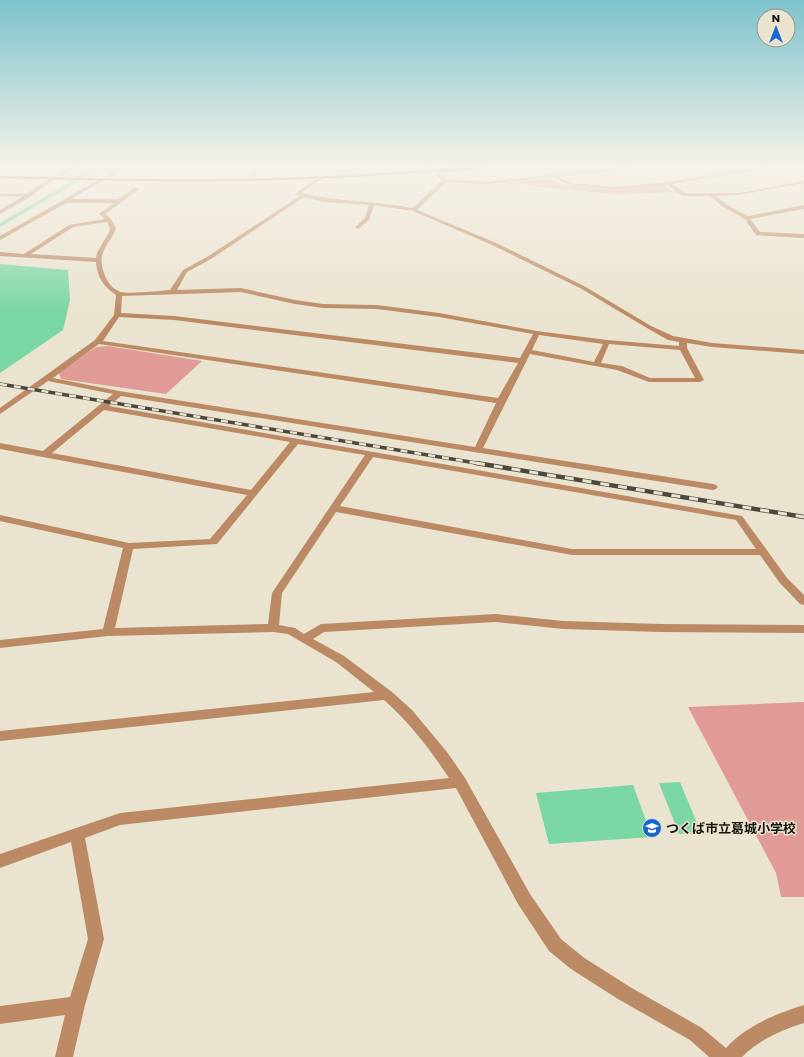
<svg xmlns="http://www.w3.org/2000/svg" width="804" height="1057" viewBox="0 0 804 1057" font-family="Poppins,'Noto Sans JP',sans-serif">
  <style>
    .green { fill: #e19b96 }
    .water { fill: #7ad7a3 }
    .lines { fill: none; stroke-linecap: round; stroke-linejoin: round }
    .minor { fill: #bb8a65; fill-rule: evenodd }
    .major { fill: #7c481d; fill-rule: evenodd }
    .rail-far1-casing { stroke: #4b473d; stroke-width: 3.5 }
    .rail-casing { stroke: #4b473d; stroke-width: 4.5 }
    .rail-far1 { stroke: #eae3cf; stroke-width: 2.5; stroke-dasharray: 7; stroke-linecap: butt }
    .rail { stroke: #eae3cf; stroke-width: 3; stroke-dasharray: 9; stroke-linecap: butt }
    .labels { text-anchor: middle; stroke-width: 3; stroke-linejoin: round; paint-order: stroke }
    .near-poi-label { font-size: 13px; font-weight: bold; fill: #14120b; stroke: #eae3cf; text-anchor: start }
  </style>
  <rect width="100%" height="100%" fill="#eae3cf"/>
  <path class="green" d="M 542,179 L 552,179 L 562,185 L 616,189 L 659,185 L 664,186 L 673,192 L 616,194 L 500,183 Z
    M 108,346 L 202,361 L 166,394 L 61,379 L 59,373 L 96,347 Z
    M 804,702 L 804,897 L 781,897 L 776,873 L 688,707 Z"/>
  <path class="water" d="M 97,166 L 102,166 L 74,184 L 0,227 L 0,223 Z
    M 0,264 L 68,270 L 70,300 L 63,330 L 0,373 Z
    M 680,782 L 701,833 L 679,834 L 659,783 Z
    M 633,785 L 652,837 L 549,844 L 536,793 Z"/>
  <g class="lines">
    <path class="minor" d="M 74,166 L 79,166 L 61,176 L 57,175 Z
      M 119,166 L 124,166 L 112,177 L 108,177 L 108,175 Z
      M 254,166 L 258,166 L 255,177 L 253,178 L 251,177 Z
      M 425,166 L 430,166 L 446,179 L 486,182 L 634,166 L 648,166 L 559,177 L 570,183 L 615,187 L 668,182 L 769,166 L 779,166 L 672,184 L 686,193 L 739,193 L 804,181 L 804,183 L 739,195 L 716,196 L 727,205 L 748,216 L 804,205 L 804,209 L 750,219 L 760,232 L 804,234 L 804,238 L 756,235 L 745,219 L 723,207 L 710,196 L 683,196 L 667,185 L 615,189 L 569,185 L 553,177 L 486,184 L 446,182 L 417,210 L 494,242 L 584,286 L 651,326 L 673,336 L 712,343 L 804,350 L 804,354 L 712,347 L 687,343 L 687,348 L 704,380 L 700,382 L 649,382 L 617,370 L 530,354 L 483,448 L 713,484 L 716,485 L 718,487 L 716,489 L 713,490 L 121,396 L 109,406 L 742,516 L 787,578 L 804,595 L 804,605 L 800,604 L 779,582 L 760,555 L 572,555 L 336,512 L 282,593 L 279,625 L 295,628 L 304,634 L 321,624 L 496,614 L 563,621 L 661,624 L 804,625 L 804,633 L 661,632 L 563,629 L 496,622 L 324,632 L 313,639 L 344,656 L 392,692 L 412,710 L 447,752 L 465,778 L 530,894 L 561,939 L 583,957 L 630,987 L 702,1028 L 726,1048 C 746,1026 775,1014 804,1005 L 804,1023 C 781,1030 759,1040 742,1057 L 709,1057 L 690,1040 L 618,999 L 571,969 L 549,951 L 518,904 L 456,788 L 120,825 L 85,838 L 104,939 L 85,1005 L 73,1057 L 55,1057 L 65,1015 L 0,1024 L 0,1006 L 70,997 L 88,939 L 71,842 L 0,868 L 0,854 L 120,813 L 449,778 C 430,749 409,722 384,700 L 0,741 L 0,731 L 374,692 L 336,662 L 288,634 L 273,632 L 108,636 L 0,648 L 0,640 L 103,629 L 123,548 L 0,521 L 0,515 L 129,543 L 210,539 L 247,495 L 0,449 L 0,443 L 43,451 L 113,394 L 48,381 L 0,414 L 0,408 L 95,340 L 114,315 L 116,295 C 103,286 97,277 96,262 L 0,256 L 0,252 L 24,254 L 69,225 L 105,219 L 99,214 L 114,203 L 66,203 L 2,239 L 0,240 L 0,236 L 100,179 L 104,180 L 71,199 L 118,199 L 134,188 L 138,188 L 138,190 L 105,214 L 111,219 L 116,228 C 113,238 104,246 102,256 C 100,268 107,288 121,292 C 129,294 160,291 170,290 L 183,270 L 207,257 L 300,196 L 295,194 L 319,177 L 323,178 L 301,193 C 338,202 376,201 413,208 L 442,180 ZM 304,197 L 323,202 L 369,205 L 365,218 L 355,227 L 358,229 L 369,220 L 374,205 L 413,211 L 490,244 L 580,288 L 647,328 L 668,340 L 679,342 L 679,346 L 607,340 L 537,331 L 439,313 L 377,305 L 323,304 L 295,300 L 241,288 L 177,290 L 187,272 L 211,259 ZM 107,222 L 110,228 L 109,232 L 97,253 L 96,258 L 31,254 L 73,227 ZM 241,292 L 295,304 L 323,308 L 377,309 L 439,317 L 533,334 L 520,358 L 174,316 L 121,313 L 122,296 ZM 119,317 L 174,320 L 518,363 L 498,398 L 103,341 ZM 539,335 L 603,344 L 594,362 L 532,350 ZM 99,344 L 496,403 L 475,447 L 119,391 L 53,378 ZM 609,344 L 680,350 L 695,378 L 650,378 L 622,366 L 601,363 ZM 104,410 L 290,442 L 251,490 L 52,453 ZM 298,444 L 365,455 L 272,593 L 268,624 L 115,628 L 133,549 L 217,544 ZM 373,457 L 736,520 L 756,549 L 572,549 L 340,506 Z
      M 800,166 L 804,166 L 804,168 Z
      M 50,178 L 54,179 L 30,197 L 0,214 L 0,210 L 22,197 L 0,196 L 0,194 L 27,194 Z"/>
    <path class="major" d="M 474,166 L 491,166 C 483,171 430,172 417,173 C 278,184 139,182 0,178 L 0,176 C 94,178 187,181 281,178 C 345,176 410,171 474,166 Z"/>
    <g class="rail-far1-casing">
      <path id="rail-far1" d="M 0,384 L 482,464"/>
    </g>
    <g class="rail-casing">
      <path id="rail" d="M 476,463 L 804,517"/>
    </g>
    <use href="#rail-far1" class="rail-far1"/>
    <use href="#rail" class="rail"/>
  </g>
  <linearGradient id="sky" x2="0" y2="1"><stop stop-color="#7cc2cc"/><stop offset="0.53" stop-color="#f6f2e9"/><stop offset="1" stop-color="#f6f2e9" stop-opacity="0"/></linearGradient>
  <rect width="804" height="314" fill="url(#sky)"/>
  <defs>
    <g id="school-disc" transform="scale(1)"><circle r="9.5" fill="#1866d1" stroke="#eae3cf"/><path d="M0-5L7-2L0 1L-7-2ZM-4 1L0 2.5L4 1V4Q0 6-4 4Z" fill="#fff"/></g>
  </defs>
  <g fill-rule="evenodd">
    <use href="#school-disc" x="652" y="828"/>
  </g>
  <g class="labels">
    <g class="near-poi-label">
      <text x="666" y="833">つくば市立葛城小学校</text>
    </g>
  </g>
  <g transform="translate(776 28)"><circle r="19" fill="#eae3cf" stroke="#948f81"/>
  <path d="M0-3L7 15L0 10L-7 15Z" fill="#1866d1"/>
  <text y="-6" font-size="11" font-weight="bold" text-anchor="middle" fill="#14120b">N</text>
  </g>
</svg>
